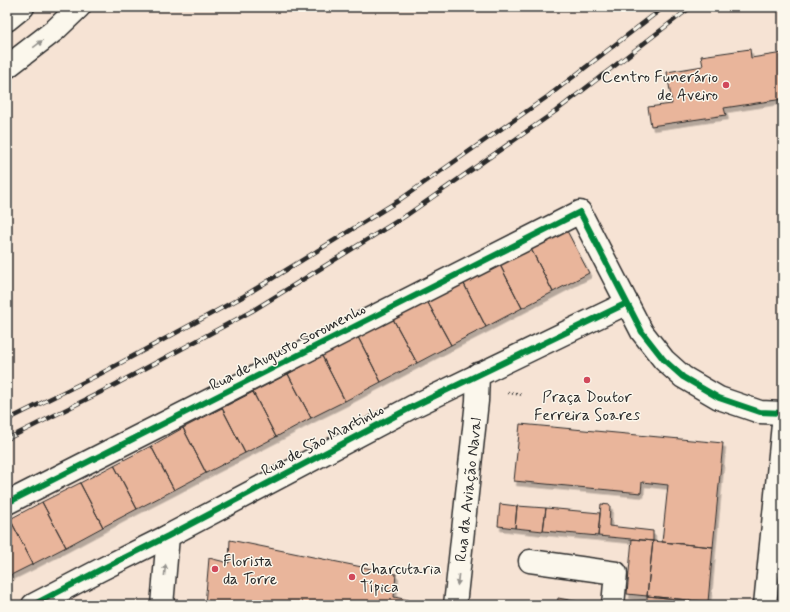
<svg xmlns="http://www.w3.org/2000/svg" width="790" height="612" viewBox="0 0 790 612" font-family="Mynerve,sans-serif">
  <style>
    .building { fill: #e9b59b; stroke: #2b2b2b; filter: url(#shadow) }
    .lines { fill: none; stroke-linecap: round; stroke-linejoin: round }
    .street-casing { stroke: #2b2b2b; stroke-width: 25 }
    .secondary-casing { stroke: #2b2b2b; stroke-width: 25 }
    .path { stroke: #2b2b2b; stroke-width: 2.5; stroke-dasharray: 1 3; stroke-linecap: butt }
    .street { stroke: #fbf7ec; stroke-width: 22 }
    .secondary { stroke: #fbf7ec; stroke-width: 22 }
    .rail-casing { stroke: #2b2b2b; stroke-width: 4.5 }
    .rail { stroke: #fbf7ec; stroke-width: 3; stroke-dasharray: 9; stroke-linecap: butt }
    .cycleway-casing { stroke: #fbf7ec; stroke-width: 8 }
    .cycleway { stroke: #00873e; stroke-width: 6 }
    .oneway { fill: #93918c }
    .poi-dot { fill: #d1495b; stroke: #fbf7ec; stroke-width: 1.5 }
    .labels { text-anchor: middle; stroke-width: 3; stroke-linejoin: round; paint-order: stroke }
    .poi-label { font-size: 16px; fill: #2b2b2b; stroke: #fbf7ec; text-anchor: start }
    .street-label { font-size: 16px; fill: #2b2b2b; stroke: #fbf7ec }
  </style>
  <defs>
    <filter id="shadow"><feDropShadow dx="2.5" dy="4.5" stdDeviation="0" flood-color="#0004"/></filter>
  </defs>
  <rect width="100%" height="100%" fill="#f6e3d4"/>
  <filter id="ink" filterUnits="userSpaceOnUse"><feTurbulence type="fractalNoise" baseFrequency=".025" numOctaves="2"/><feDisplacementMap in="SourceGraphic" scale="8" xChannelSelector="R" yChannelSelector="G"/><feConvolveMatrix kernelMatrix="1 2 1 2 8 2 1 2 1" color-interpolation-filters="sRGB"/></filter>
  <g filter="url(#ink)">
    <path class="building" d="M 750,49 L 751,58 L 783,53 L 783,99 L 724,108 L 726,115 L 651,126 L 648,107 L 672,104 L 667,72 L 703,66 L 701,56 Z
      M 566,229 L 589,273 L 553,292 L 530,247 Z
      M 530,247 L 553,292 L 522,308 L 499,263 Z
      M 499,263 L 522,308 L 486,327 L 463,282 Z
      M 463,282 L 486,327 L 451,345 L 427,301 Z
      M 427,301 L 451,345 L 417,363 L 393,319 Z
      M 393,319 L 417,363 L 381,382 L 358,337 Z
      M 358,337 L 381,382 L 345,401 L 322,356 Z
      M 322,356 L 345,401 L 311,418 L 288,374 Z
      M 288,374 L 311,418 L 276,437 L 253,392 Z
      M 253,392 L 276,437 L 245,453 L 222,408 Z
      M 222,408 L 245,453 L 206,473 L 183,428 Z
      M 520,424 L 723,443 L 713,547 L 662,542 L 668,485 L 642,482 L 641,493 L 514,481 Z
      M 183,428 L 206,473 L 174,490 L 151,446 Z
      M 151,446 L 174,490 L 137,509 L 114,465 Z
      M 114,465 L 137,509 L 103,527 L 80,483 Z
      M 80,483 L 103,527 L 66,547 L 42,502 Z
      M 42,502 L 66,547 L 33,564 L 10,519 Z
      M 500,504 L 517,506 L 515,528 L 498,526 Z
      M 601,504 L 610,505 L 609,526 L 653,531 L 653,541 L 598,536 Z
      M 517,506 L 546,508 L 543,531 L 515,528 Z
      M 546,508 L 600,513 L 598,536 L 543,531 Z
      M 10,519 L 33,564 L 7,577 L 7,521 Z
      M 632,539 L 653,541 L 647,596 L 627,594 Z
      M 230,540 L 396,574 L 394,597 L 409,600 L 409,605 L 205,605 L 209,558 L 229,563 Z
      M 653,541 L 713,547 L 708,602 L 647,596 Z
      M 647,596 L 708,602 L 708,605 L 647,605 Z
      M 558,598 L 596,605 L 557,605 Z"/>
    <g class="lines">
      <g class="street-casing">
        <g id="street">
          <path d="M 7,503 L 580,212 L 642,332 L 664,360 L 683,377 L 719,398 L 760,412 L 783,413"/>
          <path d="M 530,561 L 616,573 L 613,605"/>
          <path d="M 33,605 L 100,570 L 168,536 L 412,407 L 627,303"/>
          <path d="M 162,605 L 168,536"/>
          <path id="s1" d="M 455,605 L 477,401 L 478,374"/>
          <path d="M 765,605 L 783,424"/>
        </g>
      </g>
      <g class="secondary-casing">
        <path id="secondary" d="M 7,20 L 23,7
          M 7,67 L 55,30 L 79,7"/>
      </g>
      <path class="path" d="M 508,393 L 523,395"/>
      <use href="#street" class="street"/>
      <use href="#secondary" class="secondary"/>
      <g class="rail-casing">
        <path id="rail" d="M 7,420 L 100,374 L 244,296 L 398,201 L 547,97 L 664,7
          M 7,439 L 107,389 L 252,311 L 407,215 L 556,111 L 691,7"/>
      </g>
      <use href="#rail" class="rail"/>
      <g class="cycleway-casing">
        <path id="cycleway" d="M 7,503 L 580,212 L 642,332 L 664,360 L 683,377 L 719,398 L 760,412 L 783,413
          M 33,605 L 100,570 L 168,536 L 412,407 L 627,303"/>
      </g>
      <use href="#cycleway" class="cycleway"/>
    </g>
    <defs><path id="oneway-solid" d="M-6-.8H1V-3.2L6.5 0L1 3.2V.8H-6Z"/></defs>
    <g class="oneway">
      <use href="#oneway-solid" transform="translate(38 44) rotate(-37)"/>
      <use href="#oneway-solid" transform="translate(165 570) rotate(-84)"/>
      <use href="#oneway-solid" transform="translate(458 580) rotate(96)"/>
    </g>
  </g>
  <g class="poi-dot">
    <circle cx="726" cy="85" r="4"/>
    <circle cx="587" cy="380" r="4"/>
    <circle cx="215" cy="569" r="4"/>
    <circle cx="352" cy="577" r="4"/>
  </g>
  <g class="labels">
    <g class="poi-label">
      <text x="718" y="82" text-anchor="end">Centro Funerário<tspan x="718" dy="18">de Aveiro</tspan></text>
      <text x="587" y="402" text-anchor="middle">Praça Doutor<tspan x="587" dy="18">Ferreira Soares</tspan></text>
      <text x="223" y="566">Florista<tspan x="223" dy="18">da Torre</tspan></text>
      <text x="360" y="574">Charcutaria<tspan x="360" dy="18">Típica</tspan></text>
    </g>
    <g class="street-label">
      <text transform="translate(287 346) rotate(-27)" y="6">Rua de Augusto Soromenho</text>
      <text transform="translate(322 439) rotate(-28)" y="6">Rua de São Martinho</text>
      <text dy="6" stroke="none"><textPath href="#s1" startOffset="116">Rua da Aviação Naval</textPath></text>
    </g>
  </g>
  <rect width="790" height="612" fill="none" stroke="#fbf7ec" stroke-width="24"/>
  <rect x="12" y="12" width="766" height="588" fill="none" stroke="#2b2b2b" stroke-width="1.5" filter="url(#ink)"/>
</svg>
